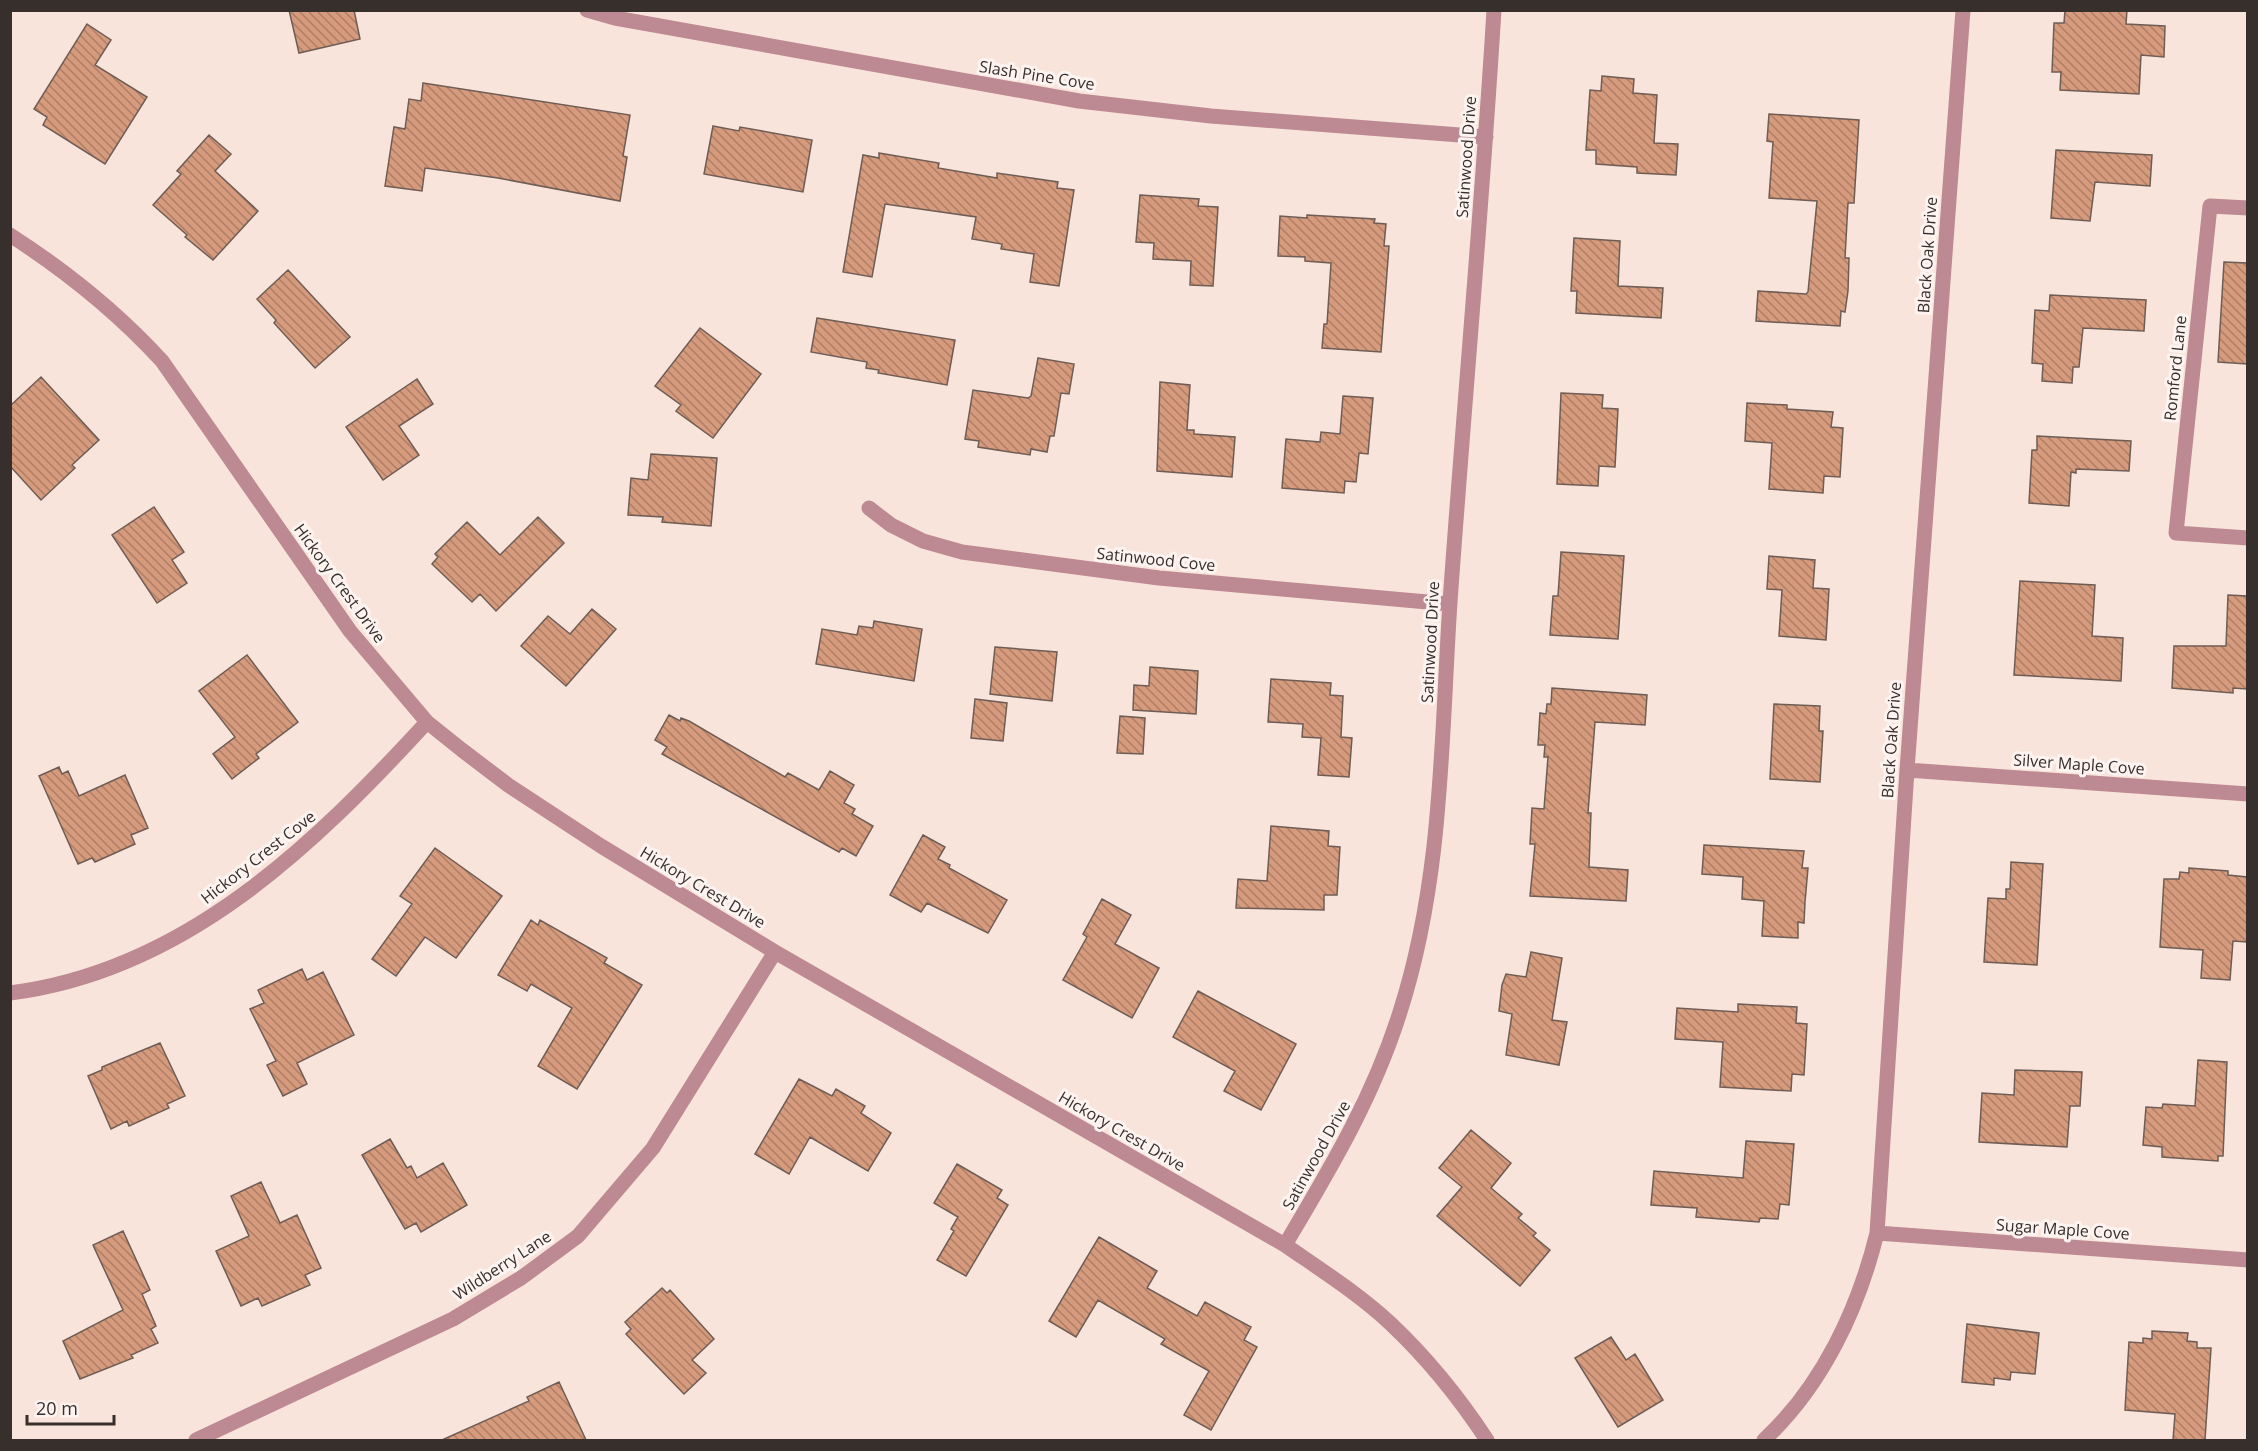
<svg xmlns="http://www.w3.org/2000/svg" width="2258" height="1451" viewBox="0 0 2258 1451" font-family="'Open Sans',sans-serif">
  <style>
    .building { fill: url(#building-back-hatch); stroke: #6e5d55; stroke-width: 1.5 }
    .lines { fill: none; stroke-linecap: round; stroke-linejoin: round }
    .street { stroke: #bd8992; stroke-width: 15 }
    .labels { text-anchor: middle; stroke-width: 6; stroke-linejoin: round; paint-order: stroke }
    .street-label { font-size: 16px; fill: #372f2b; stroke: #fdf4f1 }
  </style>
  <defs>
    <pattern id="building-back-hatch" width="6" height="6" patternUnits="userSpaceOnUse" patternTransform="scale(1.5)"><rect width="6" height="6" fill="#d69a7d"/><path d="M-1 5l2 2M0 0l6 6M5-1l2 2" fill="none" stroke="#ae7e67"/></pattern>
  </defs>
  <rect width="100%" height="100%" fill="#f9e4db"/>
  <path class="building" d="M 289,10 L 354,10 L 360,39 L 299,53 Z
    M 2065,10 L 2127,10 L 2126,24 L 2165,26 L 2164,57 L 2141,55 L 2139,94 L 2060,90 L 2061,72 L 2052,72 L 2054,23 L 2064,23 Z
    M 87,24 L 111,40 L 95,65 L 147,97 L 105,164 L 43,125 L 47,117 L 34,109 Z
    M 1602,76 L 1634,79 L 1633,93 L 1657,95 L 1654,143 L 1678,144 L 1676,175 L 1637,173 L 1637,167 L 1596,164 L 1596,150 L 1586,150 L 1590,90 L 1601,91 Z
    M 423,83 L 630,115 L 623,156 L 627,157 L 620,201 L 498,178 L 425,168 L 422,191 L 385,186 L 394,127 L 405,129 L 409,99 L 421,101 Z
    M 1769,114 L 1859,120 L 1854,203 L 1848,203 L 1845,258 L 1849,258 L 1848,291 L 1845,312 L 1841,311 L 1840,326 L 1756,321 L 1758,291 L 1806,294 L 1808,292 L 1817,201 L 1769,198 L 1773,142 L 1767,141 Z
    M 713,126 L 739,131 L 740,127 L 812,140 L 803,192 L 704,174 Z
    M 209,135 L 231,154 L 215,171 L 258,211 L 213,260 L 185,237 L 187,235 L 153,205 L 181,174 L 177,171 Z
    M 2056,150 L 2152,155 L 2150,186 L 2095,182 L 2090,221 L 2051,218 Z
    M 879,153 L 939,163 L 938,168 L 997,178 L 997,173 L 1058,182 L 1057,188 L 1074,190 L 1059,286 L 1030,282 L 1034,254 L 1001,249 L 1002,244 L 972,239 L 976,217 L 885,204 L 872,277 L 843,272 L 863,155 L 879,158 Z
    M 1140,195 L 1199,199 L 1198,206 L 1218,207 L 1213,286 L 1190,285 L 1191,261 L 1153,259 L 1154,243 L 1136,242 Z
    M 1307,215 L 1375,219 L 1374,223 L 1386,224 L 1384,246 L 1389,246 L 1381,352 L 1322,348 L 1324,324 L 1327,324 L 1331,263 L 1305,261 L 1305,257 L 1278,256 L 1280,216 L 1307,218 Z
    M 1574,238 L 1620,241 L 1618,286 L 1663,288 L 1661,318 L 1576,313 L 1577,291 L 1571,291 Z
    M 2224,262 L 2247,263 L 2247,364 L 2218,362 Z
    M 288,270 L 350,337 L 315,368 L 274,323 L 276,320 L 257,299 Z
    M 2050,295 L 2146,300 L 2144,331 L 2083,328 L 2079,367 L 2073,367 L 2072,383 L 2042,381 L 2043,364 L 2032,363 L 2035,310 L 2049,311 Z
    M 817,318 L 955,340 L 947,385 L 878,373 L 879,370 L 866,368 L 867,362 L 811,352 Z
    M 700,328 L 761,374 L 713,438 L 676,411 L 681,405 L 655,386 Z
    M 1038,358 L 1074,364 L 1069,394 L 1061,393 L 1054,436 L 1050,436 L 1047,452 L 1031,449 L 1030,455 L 978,447 L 979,441 L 965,439 L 973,390 L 1028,398 L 1031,396 Z
    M 41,377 L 99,440 L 72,465 L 75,468 L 41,500 L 10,466 L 10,406 Z
    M 417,379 L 433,404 L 399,426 L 419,455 L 383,480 L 346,427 Z
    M 1160,382 L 1190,385 L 1187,430 L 1194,430 L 1194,434 L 1235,437 L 1232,477 L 1157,471 Z
    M 1561,393 L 1603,395 L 1602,408 L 1618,409 L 1615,467 L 1599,466 L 1598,486 L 1557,484 Z
    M 1343,396 L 1373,398 L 1368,454 L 1359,453 L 1356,482 L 1345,481 L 1344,493 L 1282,488 L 1286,439 L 1320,442 L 1321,432 L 1340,434 Z
    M 1747,403 L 1787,405 L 1787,409 L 1833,412 L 1831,427 L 1843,428 L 1840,477 L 1824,476 L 1823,493 L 1769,489 L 1772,443 L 1745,441 Z
    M 2037,436 L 2131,441 L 2129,471 L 2076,469 L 2076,473 L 2071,472 L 2069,506 L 2029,503 L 2032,450 L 2037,450 Z
    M 651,454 L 717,458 L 711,526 L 662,522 L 663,517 L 628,515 L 631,478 L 648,480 Z
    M 154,507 L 184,552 L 172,560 L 187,583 L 157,603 L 112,535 Z
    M 538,517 L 564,543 L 496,611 L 480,594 L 472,602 L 432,564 L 438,557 L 435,554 L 467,522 L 500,555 Z
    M 1561,552 L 1624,556 L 1618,639 L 1550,635 L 1553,596 L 1558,596 Z
    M 1769,556 L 1815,560 L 1813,588 L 1829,589 L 1826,640 L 1779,636 L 1782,590 L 1767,589 Z
    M 2020,581 L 2095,585 L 2092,636 L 2123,638 L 2121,681 L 2014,675 Z
    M 2228,595 L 2247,596 L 2247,689 L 2233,688 L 2233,693 L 2172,688 L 2174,646 L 2226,646 Z
    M 592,609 L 616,629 L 566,686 L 521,646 L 548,616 L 570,634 Z
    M 874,621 L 922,629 L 914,681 L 816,664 L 822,629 L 857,635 L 859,626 L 873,628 Z
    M 995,647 L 1057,652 L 1052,701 L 990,694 Z
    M 247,655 L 298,722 L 256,754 L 259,758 L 232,779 L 213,754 L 235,737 L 199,691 Z
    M 1150,667 L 1198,671 L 1196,714 L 1133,710 L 1134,685 L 1149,686 Z
    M 1271,679 L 1331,683 L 1330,695 L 1343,696 L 1341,737 L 1352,738 L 1349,777 L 1318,775 L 1321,738 L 1302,737 L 1303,724 L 1268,722 Z
    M 1552,688 L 1647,695 L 1645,725 L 1595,722 L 1588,813 L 1591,813 L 1589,867 L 1628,870 L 1626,901 L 1530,896 L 1535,844 L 1530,844 L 1532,808 L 1544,809 L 1548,757 L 1544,757 L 1545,745 L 1538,745 L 1540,713 L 1546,714 L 1547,704 L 1551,704 Z
    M 975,699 L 1007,703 L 1003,741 L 971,738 Z
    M 1774,704 L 1820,706 L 1819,731 L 1823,731 L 1820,782 L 1770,779 Z
    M 669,715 L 680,721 L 681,718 L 689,721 L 785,777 L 788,773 L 819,790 L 830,771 L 854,785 L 844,803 L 855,809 L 852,814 L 873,826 L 856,856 L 842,848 L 839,852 L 662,754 L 667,747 L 655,740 Z
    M 1120,716 L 1145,718 L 1143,754 L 1117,753 Z
    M 59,767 L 62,774 L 68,771 L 79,796 L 125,775 L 148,828 L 131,835 L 135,844 L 95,862 L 92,858 L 78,864 L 39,776 Z
    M 1271,826 L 1329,831 L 1328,846 L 1340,847 L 1337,895 L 1324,895 L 1324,910 L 1236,908 L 1238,879 L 1267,881 Z
    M 923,835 L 945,847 L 938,859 L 950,865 L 949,868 L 1007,900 L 988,933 L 927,903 L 921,912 L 890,895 Z
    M 1704,845 L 1804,851 L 1802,868 L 1808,868 L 1805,902 L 1804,923 L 1798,922 L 1798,938 L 1762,936 L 1764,901 L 1742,899 L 1743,877 L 1702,874 Z
    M 435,848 L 502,896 L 456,958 L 425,937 L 396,976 L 372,959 L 412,904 L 400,896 Z
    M 2011,862 L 2043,864 L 2037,965 L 1984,962 L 1988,898 L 2006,899 L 2006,889 L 2010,889 Z
    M 2189,868 L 2228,871 L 2228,875 L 2247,877 L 2247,942 L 2233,941 L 2230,980 L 2201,978 L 2203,950 L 2160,947 L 2164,879 L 2179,879 L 2180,872 L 2189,873 Z
    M 1102,899 L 1131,915 L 1115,944 L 1159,968 L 1132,1018 L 1063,980 L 1087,937 L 1083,934 Z
    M 531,920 L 538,925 L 540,920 L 607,958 L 604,963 L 642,985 L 577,1089 L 538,1066 L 572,1008 L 531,984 L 527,991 L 498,975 Z
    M 1531,952 L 1562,958 L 1552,1020 L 1567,1022 L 1559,1065 L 1506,1055 L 1512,1014 L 1499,1011 L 1502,985 L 1506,974 L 1526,977 Z
    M 302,969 L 307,980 L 323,972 L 354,1035 L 297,1063 L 307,1084 L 283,1096 L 267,1065 L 276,1061 L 250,1009 L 264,1003 L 258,990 Z
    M 1198,991 L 1296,1044 L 1261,1110 L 1224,1091 L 1235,1071 L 1173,1037 Z
    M 1738,1004 L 1797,1007 L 1796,1023 L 1807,1024 L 1804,1075 L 1792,1074 L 1791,1091 L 1720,1087 L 1723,1042 L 1675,1039 L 1677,1008 L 1738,1012 Z
    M 160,1043 L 185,1096 L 167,1104 L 169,1108 L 129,1126 L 127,1121 L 111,1129 L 88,1076 L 102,1070 L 102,1067 Z
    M 2198,1060 L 2227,1062 L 2223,1156 L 2218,1156 L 2218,1161 L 2162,1157 L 2162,1147 L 2143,1145 L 2146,1107 L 2162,1108 L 2163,1104 L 2195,1106 Z
    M 2015,1070 L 2082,1072 L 2080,1106 L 2070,1106 L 2067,1147 L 1979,1142 L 1982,1093 L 2014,1095 Z
    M 799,1079 L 832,1096 L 836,1089 L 865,1106 L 861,1113 L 891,1133 L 868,1171 L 810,1137 L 789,1174 L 755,1154 Z
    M 1471,1130 L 1511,1163 L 1491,1188 L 1522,1214 L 1518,1218 L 1536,1233 L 1533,1236 L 1550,1250 L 1520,1286 L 1437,1216 L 1462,1187 L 1439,1168 Z
    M 390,1139 L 407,1168 L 411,1166 L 417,1178 L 443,1163 L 467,1205 L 421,1232 L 416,1223 L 405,1229 L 362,1155 Z
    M 1746,1141 L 1794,1144 L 1789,1205 L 1780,1204 L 1778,1219 L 1760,1218 L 1759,1222 L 1696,1217 L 1697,1208 L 1651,1205 L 1654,1171 L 1743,1178 Z
    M 957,1164 L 1002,1190 L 997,1198 L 1008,1205 L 966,1276 L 937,1260 L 954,1231 L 951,1229 L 958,1217 L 934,1203 Z
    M 261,1182 L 280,1223 L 297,1215 L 321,1268 L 305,1275 L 310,1285 L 262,1306 L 258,1298 L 241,1306 L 216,1251 L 249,1236 L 231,1196 Z
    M 123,1231 L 150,1290 L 142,1294 L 156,1326 L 151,1329 L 158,1343 L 131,1355 L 133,1358 L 80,1379 L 63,1341 L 123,1310 L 93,1245 Z
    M 1099,1237 L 1157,1271 L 1147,1288 L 1197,1316 L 1205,1302 L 1251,1327 L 1244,1340 L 1257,1347 L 1211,1430 L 1184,1415 L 1209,1371 L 1161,1344 L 1165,1339 L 1098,1300 L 1076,1337 L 1049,1321 Z
    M 662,1288 L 667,1293 L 670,1290 L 714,1339 L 692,1360 L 706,1373 L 684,1394 L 626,1334 L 631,1329 L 625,1322 Z
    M 1967,1324 L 2039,1333 L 2035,1374 L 2011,1372 L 2010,1380 L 1994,1378 L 1994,1385 L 1962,1382 Z
    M 2152,1331 L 2188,1333 L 2187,1341 L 2197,1342 L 2197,1348 L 2211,1348 L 2205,1440 L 2173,1440 L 2175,1414 L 2125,1410 L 2129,1342 L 2143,1343 L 2143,1338 L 2152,1339 Z
    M 1611,1337 L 1626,1360 L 1635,1354 L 1663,1400 L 1618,1427 L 1575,1358 Z
    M 559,1382 L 586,1440 L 442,1440 L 529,1401 L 527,1397 Z"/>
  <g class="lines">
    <path class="street" d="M 587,10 L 615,18 L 1079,101 L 1211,116 L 1486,137
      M 2248,208 L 2210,206 L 2176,533 L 2248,538
      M 10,235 C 66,271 117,312 162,361 L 350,631 L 427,722 L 462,750 L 508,785 L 601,846 L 775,952 L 1285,1245 C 1321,1270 1359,1294 1391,1324 C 1427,1358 1460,1399 1487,1440
      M 869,508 L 891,525 L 923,541 L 962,552 L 1159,578 L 1450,604
      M 1907,770 L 2248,794
      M 10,993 C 185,971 314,845 427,722
      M 1877,1233 L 2248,1260
      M 1285,1245 C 1330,1169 1373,1098 1400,1012 C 1443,878 1441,740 1450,602 C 1464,405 1482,208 1494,10
      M 196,1440 L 453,1319 L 521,1278 L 578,1236 L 653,1148 L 775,952
      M 1764,1440 C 1822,1386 1858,1310 1877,1233 L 1907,770 L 1963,10"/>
  </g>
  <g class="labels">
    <g class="street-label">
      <text transform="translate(1037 75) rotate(9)" y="6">Slash Pine Cove</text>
      <text transform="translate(1466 157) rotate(-86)" y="6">Satinwood Drive</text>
      <text transform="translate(1927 255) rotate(-86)" y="6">Black Oak Drive</text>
      <text transform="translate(2175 368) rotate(-84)" y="6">Romford Lane</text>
      <text transform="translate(1156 559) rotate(6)" y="6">Satinwood Cove</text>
      <text transform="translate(340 583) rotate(54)" y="6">Hickory Crest Drive</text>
      <text transform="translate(1430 642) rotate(-87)" y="6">Satinwood Drive</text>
      <text transform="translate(1891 740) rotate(-86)" y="6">Black Oak Drive</text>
      <text transform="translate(2079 764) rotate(4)" y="6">Silver Maple Cove</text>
      <text transform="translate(258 857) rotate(-38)" y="6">Hickory Crest Cove</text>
      <text transform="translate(703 887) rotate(31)" y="6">Hickory Crest Drive</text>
      <text transform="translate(1122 1131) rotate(30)" y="6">Hickory Crest Drive</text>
      <text transform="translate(1316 1155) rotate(-61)" y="6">Satinwood Drive</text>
      <text transform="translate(2063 1229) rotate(4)" y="6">Sugar Maple Cove</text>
      <text transform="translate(502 1265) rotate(-33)" y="6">Wildberry Lane</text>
    </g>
  </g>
  <rect width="2258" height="1451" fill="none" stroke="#372f2b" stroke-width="24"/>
  <path d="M27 1415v9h87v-9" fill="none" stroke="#372f2b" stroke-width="3"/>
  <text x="36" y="1415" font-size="18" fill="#372f2b" stroke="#fdf4f1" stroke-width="4.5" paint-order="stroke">20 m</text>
</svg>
